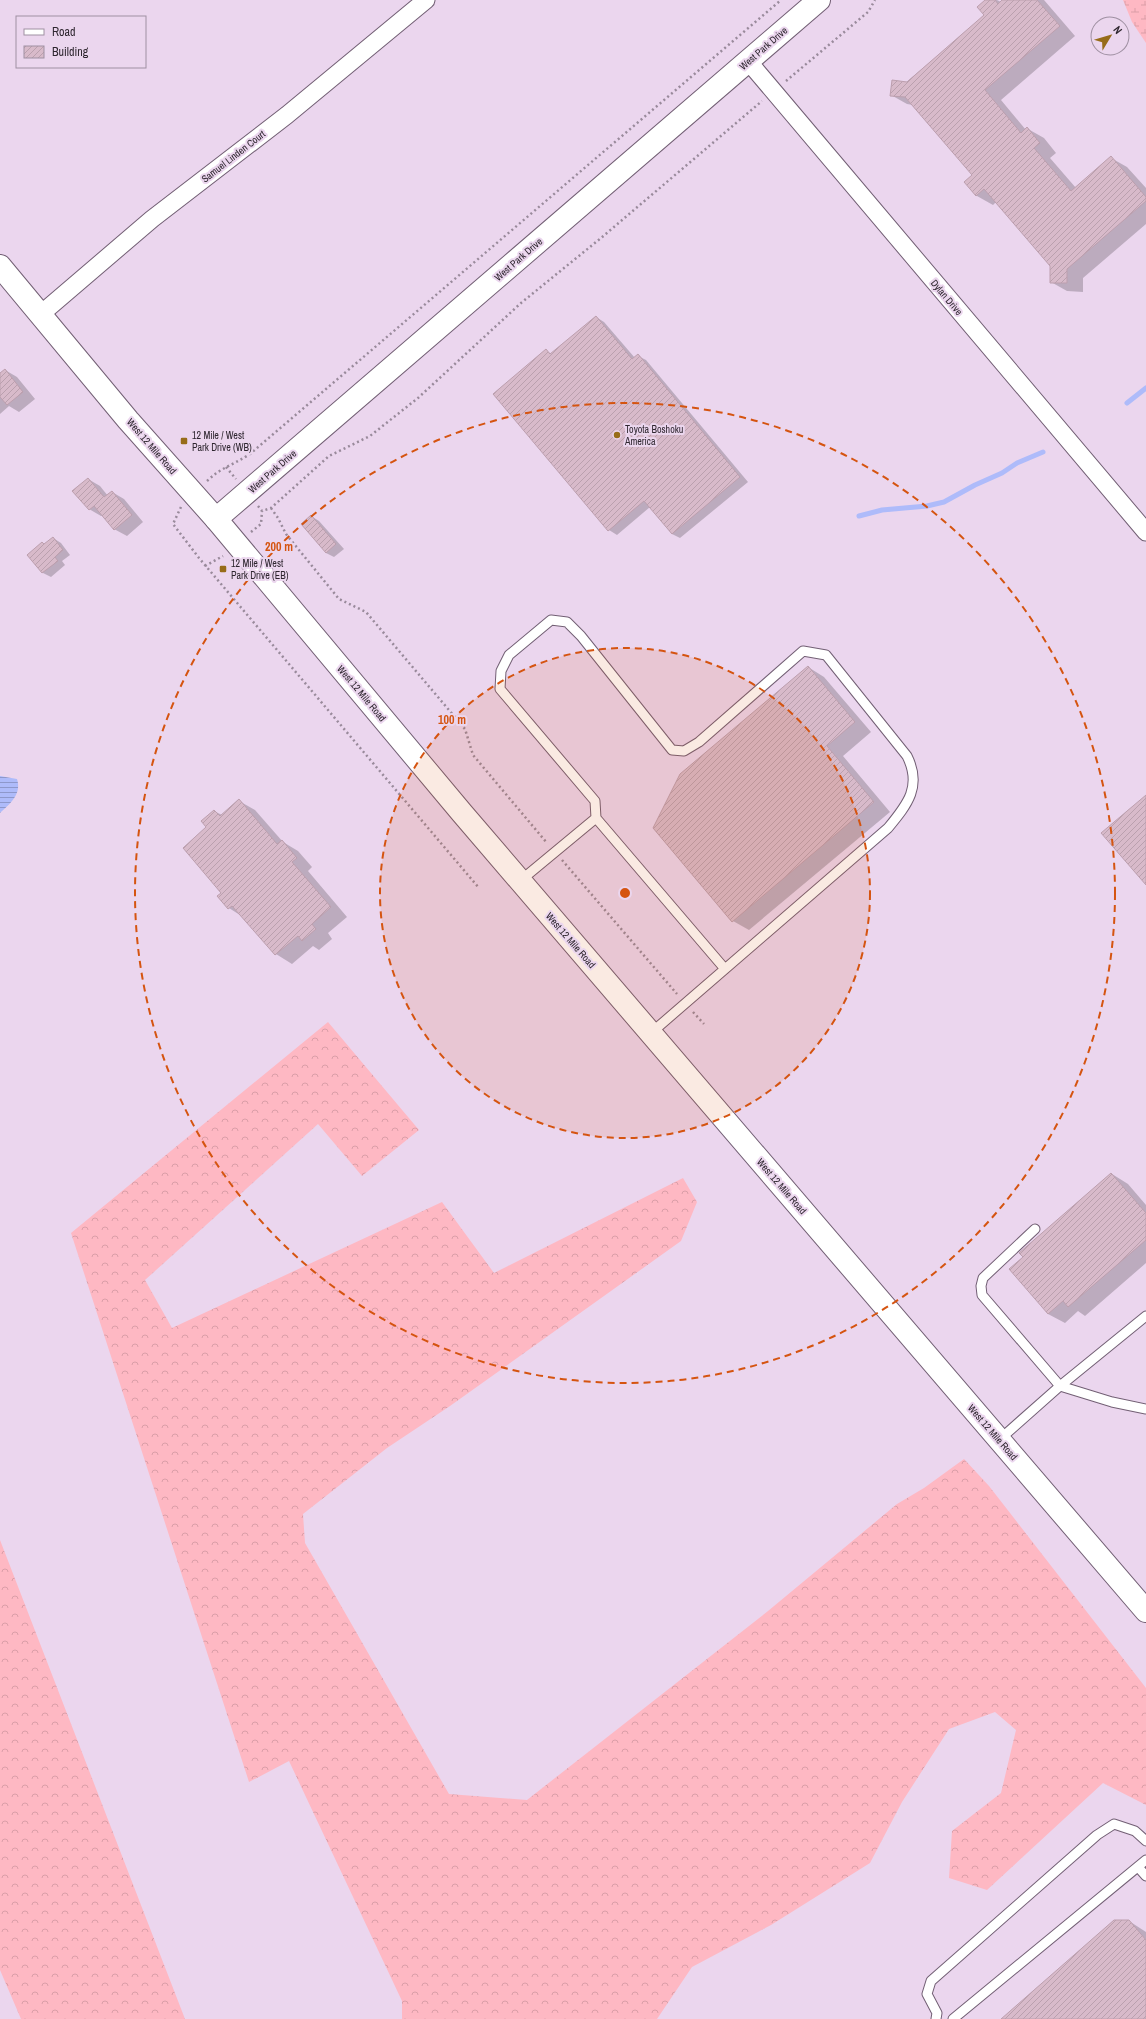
<svg xmlns="http://www.w3.org/2000/svg" width="1146" height="2019" viewBox="0 0 1146 2019" font-family="'Archivo Narrow',sans-serif">
  <style>
    .forest { fill: url(#forest-crowns) }
    .wetland { fill: url(#wetland-marsh) }
    .water { fill: url(#water-rules) }
    .shadow { fill: #0003 }
    .lines { fill: none; stroke-linecap: round; stroke-linejoin: round }
    .stream { stroke: #aebbfa; stroke-width: 5 }
    .building { fill: url(#building-hatch); stroke: #bc9fae }
    .service-casing { stroke: #725f74; stroke-width: 11 }
    .minor-casing { stroke: #725f74; stroke-width: 19 }
    .tertiary-casing { stroke: #725f74; stroke-width: 24 }
    .secondary-casing { stroke: #725f74; stroke-width: 24 }
    .path { stroke: #998a9b; stroke-width: 2.5; stroke-dasharray: 2 3; stroke-linecap: butt }
    .service { stroke: #fff; stroke-width: 9 }
    .minor { stroke: #fff; stroke-width: 17 }
    .tertiary { stroke: #fff; stroke-width: 22 }
    .secondary { stroke: #fff; stroke-width: 22 }
    .ring { fill: none; stroke: #d55410; stroke-width: 2; stroke-dasharray: 7 5 }
    .poi-dot { fill: #976c19; stroke: #ebd6ee; stroke-width: 1.5 }
    .labels { text-anchor: middle; stroke-width: 4; stroke-linejoin: round; paint-order: stroke }
    .street-label { font-size: 10px; fill: #2e262f; stroke: #ebd6ee }
    .poi-label { font-size: 10px; fill: #2e262f; stroke: #ebd6ee; text-anchor: start }
    .centre { fill: #d55410; stroke: #ebd6ee; stroke-width: 2 }
    .ring-label { font-size: 12px; text-anchor: middle; font-weight: bold; fill: #d55410; stroke: #ebd6ee; stroke-width: 4; stroke-linejoin: round; paint-order: stroke }
  </style>
  <defs>
    <pattern id="forest-crowns" width="20" height="18" patternUnits="userSpaceOnUse"><rect width="20" height="18" fill="#feb8c3"/><path d="M2 6a3 3 0 1 1 6 0M12 15a3 3 0 1 1 6 0" fill="none" stroke="#da9ea8"/></pattern>
    <pattern id="wetland-marsh" width="20" height="14" patternUnits="userSpaceOnUse"><rect width="20" height="14" fill="#feb8c3"/><path d="M1 5h8M5 5V1M11 12h8M15 12V8" fill="none" stroke="#da9ea8"/></pattern>
    <pattern id="water-rules" width="6" height="5" patternUnits="userSpaceOnUse"><rect width="6" height="5" fill="#aebbfa"/><path d="M0 2.5h6" fill="none" stroke="#8e98cb"/></pattern>
    <pattern id="building-hatch" width="6" height="6" patternUnits="userSpaceOnUse"><rect width="6" height="6" fill="#d8baca"/><path d="M-1 1l2-2M0 6l6-6M5 7l2-2" fill="none" stroke="#baa0ae"/></pattern>
  </defs>
  <rect width="100%" height="100%" fill="#ebd6ee"/>
  <path class="forest" d="M 328,1022 L 419,1130 L 362,1176 L 318,1124 L 145,1280 L 172,1328 L 442,1202 L 494,1273 L 683,1178 L 697,1202 L 681,1241 L 450,1406 L 387,1448 L 303,1514 L 305,1543 L 449,1794 L 527,1800 L 768,1611 L 897,1504 L 924,1488 L 964,1459 L 989,1486 L 1146,1688 L 1146,1805 L 1103,1783 L 987,1890 L 949,1878 L 952,1831 L 1001,1793 L 1016,1730 L 995,1712 L 949,1729 L 902,1802 L 870,1863 L 771,1925 L 692,1967 L 657,2019 L 402,2019 L 402,2001 L 289,1761 L 249,1782 L 71,1233 Z
    M 0,1540 L 185,2019 L 21,2019 L 0,1970 Z"/>
  <path class="wetland" d="M 1123,0 L 1146,0 L 1146,43 L 1132,22 Z"/>
  <path class="water" d="M 0,776 L 17,779 C 22,794 10,804 0,813 Z"/>
  <path class="shadow" d="M 986,0 L 997,0 L 1001,2 L 1004,0 L 1044,0 L 1075,36 L 1001,100 L 1026,130 L 1028,129 L 1044,138 L 1056,153 L 1050,158 L 1076,188 L 1111,158 L 1127,167 L 1146,188 L 1146,224 L 1083,278 L 1083,292 L 1067,291 L 1051,282 L 1051,266 L 996,202 L 993,205 L 977,196 L 965,182 L 974,175 L 913,105 L 907,104 L 891,95 L 986,15 Z
    M 596,317 L 604,322 L 635,358 L 638,356 L 646,360 L 748,482 L 680,538 L 672,534 L 650,507 L 617,535 L 609,530 L 546,351 L 552,354 Z
    M 5,370 L 17,377 L 35,399 L 19,412 L 9,406 L 0,414 L 0,374 Z
    M 88,479 L 100,486 L 108,496 L 112,492 L 124,499 L 143,522 L 127,536 L 114,529 L 103,515 L 101,516 L 89,509 Z
    M 311,516 L 319,521 L 344,549 L 334,557 L 326,553 Z
    M 53,538 L 61,543 L 70,555 L 62,561 L 65,565 L 51,577 L 43,573 L 28,555 L 42,543 L 45,545 Z
    M 808,667 L 824,677 L 871,732 L 843,756 L 890,812 L 749,930 L 733,921 Z
    M 239,801 L 255,810 L 283,842 L 298,851 L 312,867 L 308,871 L 347,917 L 328,933 L 332,939 L 319,950 L 313,946 L 292,964 L 276,954 L 243,917 L 229,908 L 219,896 L 223,893 L 207,828 L 214,811 L 222,815 Z
    M 1112,1174 L 1128,1184 L 1146,1205 L 1146,1263 L 1085,1316 L 1078,1311 L 1065,1323 L 1048,1314 Z
    M 1129,1921 L 1146,1932 L 1146,2019 L 1002,2019 Z"/>
  <g class="lines">
    <path class="stream" d="M 1127,403 L 1146,388
      M 859,516 L 882,510 L 927,506 L 944,502 L 975,485 L 1002,473 L 1017,463 L 1043,452"/>
  </g>
  <path class="building" d="M 985,0 L 995,0 L 998,4 L 1002,0 L 1037,0 L 1060,26 L 985,90 L 1021,133 L 1027,127 L 1040,143 L 1034,148 L 1071,191 L 1111,156 L 1146,197 L 1146,201 L 1067,269 L 1067,283 L 1050,283 L 1050,266 L 984,189 L 976,196 L 964,182 L 972,175 L 905,97 L 890,96 L 892,80 L 907,82 L 984,15 L 977,7 Z
    M 596,316 L 632,359 L 638,354 L 740,477 L 672,534 L 644,501 L 608,531 L 493,394 L 546,349 L 550,354 Z
    M 5,369 L 23,392 L 7,405 L 0,397 L 0,373 Z
    M 88,478 L 104,497 L 112,491 L 132,515 L 114,530 L 94,506 L 89,510 L 72,491 Z
    M 311,515 L 336,544 L 326,553 L 301,524 Z
    M 53,537 L 63,550 L 55,557 L 58,561 L 42,573 L 27,555 L 42,542 L 44,544 Z
    M 808,666 L 855,722 L 827,746 L 874,802 L 732,922 L 653,828 L 680,774 Z
    M 1146,795 L 1146,885 L 1101,833 Z
    M 239,799 L 277,844 L 282,840 L 297,858 L 292,862 L 331,907 L 312,924 L 316,929 L 302,941 L 298,936 L 275,955 L 232,906 L 228,909 L 217,896 L 221,893 L 183,848 L 206,827 L 201,821 L 214,810 L 220,816 Z
    M 1111,1173 L 1146,1213 L 1146,1240 L 1068,1307 L 1063,1301 L 1048,1314 L 1009,1269 L 1023,1257 L 1019,1253 Z
    M 1114,1920 L 1129,1920 L 1146,1940 L 1146,2019 L 1001,2019 Z"/>
  <g class="lines">
    <g class="service-casing">
      <path id="service" d="M 596,818 L 725,969
        M 520,881 L 596,818 L 595,801 L 500,689 L 501,671 L 509,655 L 551,620 L 567,622 L 581,636 L 672,750 L 684,751 L 699,742 L 803,651 L 826,655 L 907,756 C 922,786 908,804 888,828 L 651,1033
        M 1035,1229 L 983,1278 L 981,1286 L 982,1295 L 1060,1386 L 1146,1316
        M 999,1440 L 1060,1386 L 1112,1402 L 1146,1409
        M 1138,1867 L 1146,1876
        M 936,2019 L 937,2013 L 927,1994 L 931,1981 L 1097,1835 L 1114,1824 L 1135,1831 L 1146,1841
        M 953,2019 L 1146,1860"/>
    </g>
    <g class="minor-casing">
      <path id="minor" d="M 748,61 L 1146,532
        M 41,314 L 152,219 L 287,115 L 426,0"/>
    </g>
    <g class="tertiary-casing">
      <path id="tertiary" d="M 216,519 L 819,0"/>
    </g>
    <g class="secondary-casing">
      <path id="secondary" d="M 0,266 L 128,420 L 216,519 L 462,813 L 1146,1611"/>
    </g>
    <path class="path" d="M 786,81 L 868,12 L 875,0
      M 226,467 L 236,479
      M 207,481 C 220,468 235,464 250,454 L 781,0
      M 258,506 L 262,511 L 271,508 L 329,456 L 370,436 L 418,398 L 521,303 L 601,238 L 762,101
      M 181,507 L 173,524 L 199,558 L 479,888
      M 271,508 L 278,518 L 286,534 L 339,599 L 366,612 L 465,729 L 473,755 L 547,843
      M 251,532 L 261,524 L 262,511
      M 205,566 L 223,556
      M 562,860 L 677,994
      M 693,1012 L 704,1024"/>
    <use href="#service" class="service"/>
    <use href="#minor" class="minor"/>
    <use href="#tertiary" class="tertiary"/>
    <use href="#secondary" class="secondary"/>
  </g>
  <circle cx="625" cy="893" r="245" fill="#d55410" fill-opacity=".12"/>
  <g class="ring">
    <circle cx="625" cy="893" r="245"/>
    <circle cx="625" cy="893" r="490"/>
  </g>
  <g class="poi-dot">
    <circle cx="617" cy="435" r="4"/>
    <rect x="180" y="437" width="8" height="8" rx="2"/>
    <rect x="219" y="565" width="8" height="8" rx="2"/>
  </g>
  <g class="labels">
    <g class="street-label">
      <text transform="translate(763 48) rotate(-41)" y="4">West Park Drive</text>
      <text transform="translate(233 156) rotate(-38)" y="4">Samuel Linden Court</text>
      <text transform="translate(518 259) rotate(-41)" y="4">West Park Drive</text>
      <text transform="translate(947 297) rotate(50)" y="4">Dylan Drive</text>
      <text transform="translate(152 446) rotate(49)" y="4">West 12 Mile Road</text>
      <text transform="translate(272 471) rotate(-41)" y="4">West Park Drive</text>
      <text transform="translate(362 693) rotate(50)" y="4">West 12 Mile Road</text>
      <text transform="translate(571 940) rotate(49)" y="4">West 12 Mile Road</text>
      <text transform="translate(782 1186) rotate(49)" y="4">West 12 Mile Road</text>
      <text transform="translate(993 1432) rotate(49)" y="4">West 12 Mile Road</text>
    </g>
    <g class="poi-label">
      <text x="625" y="433">Toyota Boshoku<tspan x="625" dy="12">America</tspan></text>
      <text x="192" y="439">12 Mile / West<tspan x="192" dy="12">Park Drive (WB)</tspan></text>
      <text x="231" y="567">12 Mile / West<tspan x="231" dy="12">Park Drive (EB)</tspan></text>
    </g>
  </g>
  <circle cx="625" cy="893" r="6" class="centre"/>
  <g class="ring-label">
    <text x="279" y="551">200 m</text>
    <text x="452" y="724">100 m</text>
  </g>
  <rect x="16" y="16" width="130" height="52" fill="#ebd6ee" stroke="#9f90a2"/>
  <rect x="24" y="29" width="20" height="6" fill="#ffffff" stroke="#9f90a2"/>
  <text x="52" y="36" font-size="12" fill="#2e262f">Road</text>
  <rect x="24" y="46" width="20" height="12" fill="url(#building-hatch)" stroke="#9f90a2"/>
  <text x="52" y="56" font-size="12" fill="#2e262f">Building</text>
  <g transform="translate(1110 36) rotate(52)"><circle r="19" fill="#ebd6ee" stroke="#9f90a2"/>
  <path d="M0-3L7 15L0 10L-7 15Z" fill="#976c19"/>
  <text y="-6" font-size="11" font-weight="bold" text-anchor="middle" fill="#2e262f">N</text>
  </g>
</svg>
